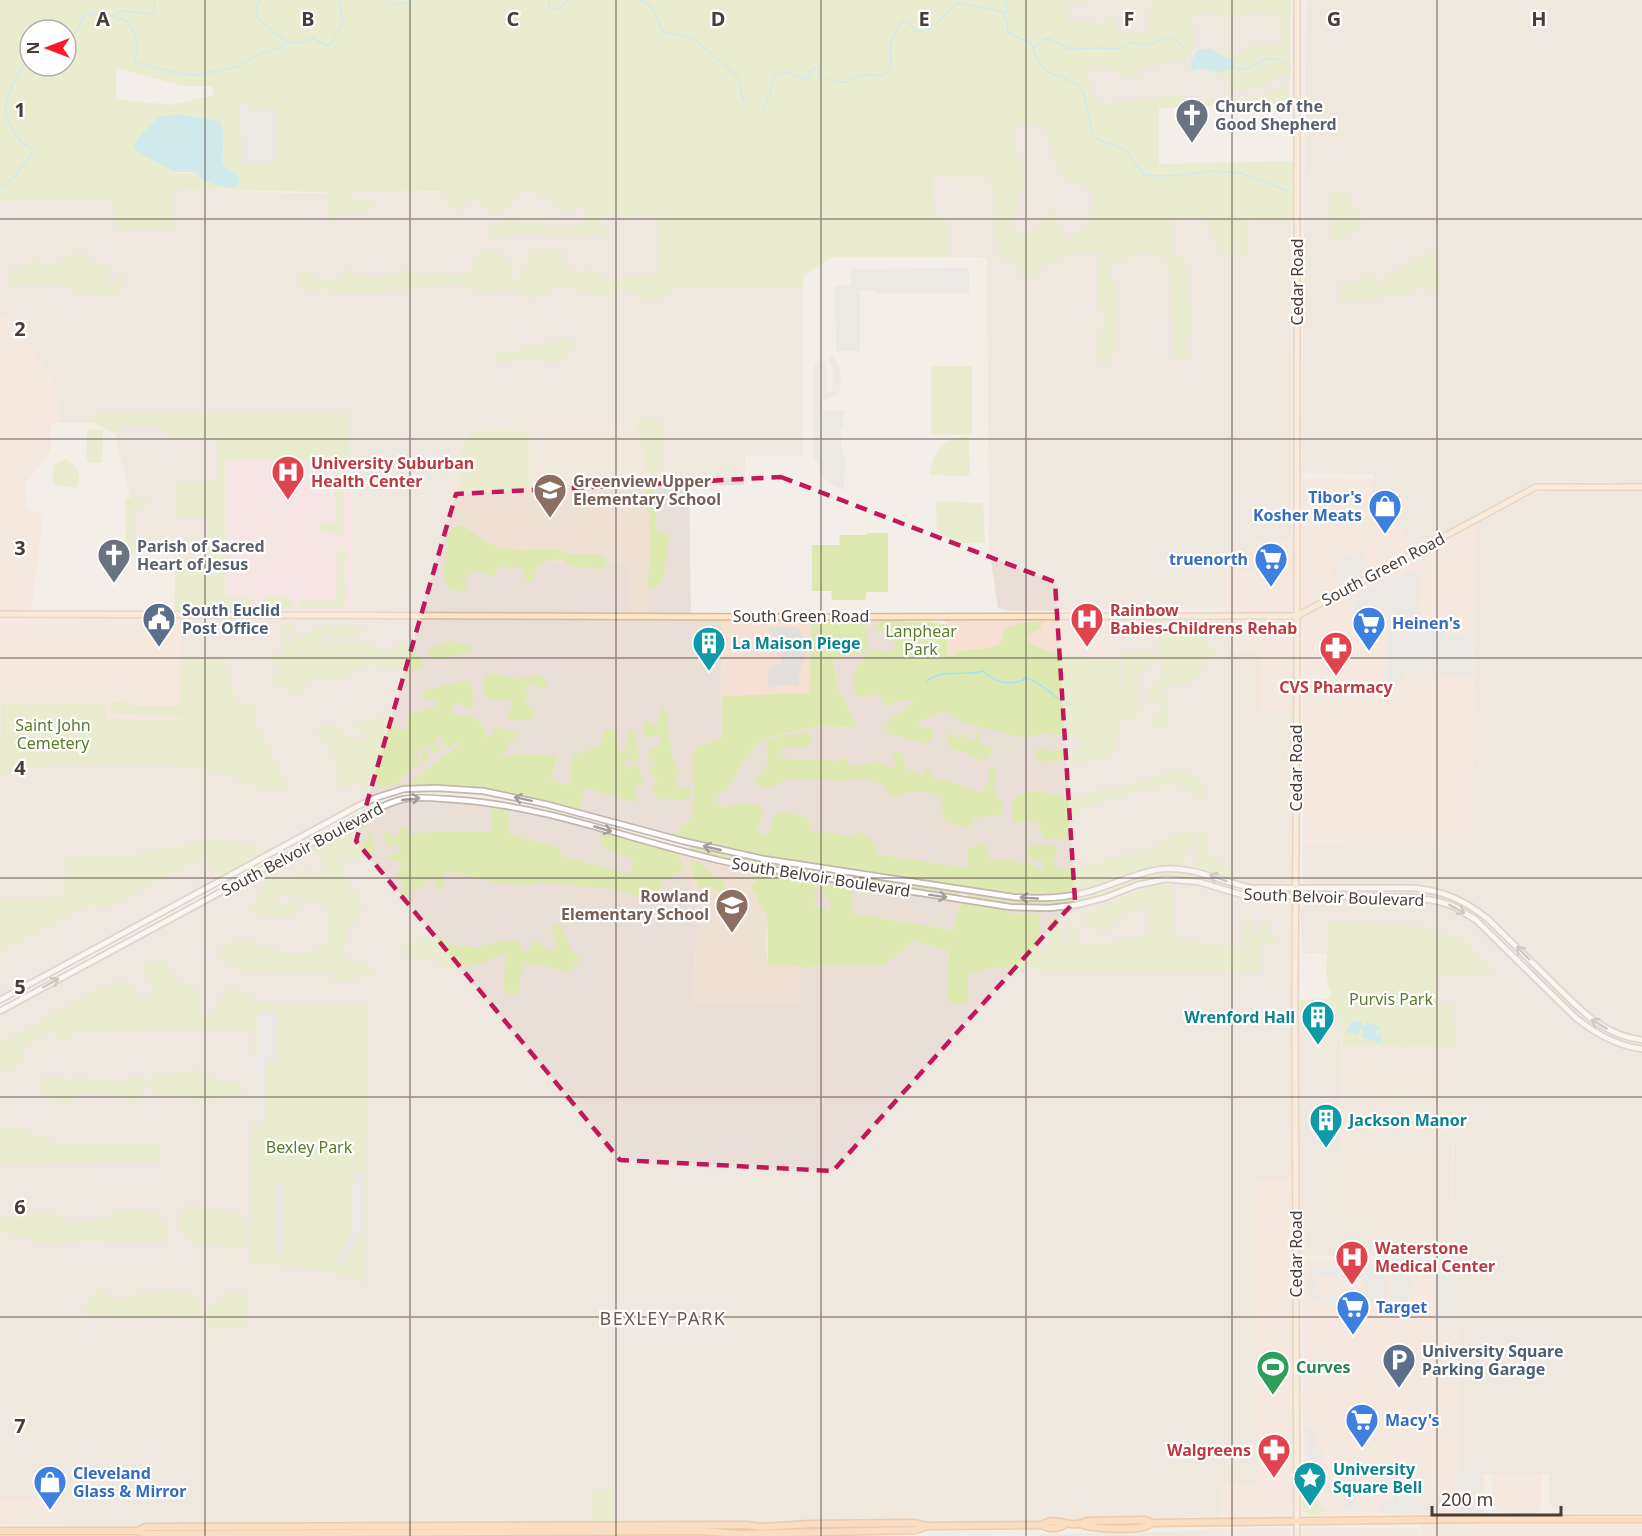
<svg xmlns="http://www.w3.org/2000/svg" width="1642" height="1536" viewBox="0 0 1642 1536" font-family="'Noto Sans',sans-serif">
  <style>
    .residential { fill: #e9dfd6; fill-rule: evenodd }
    .commercial { fill: #f6e0d4 }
    .education { fill: #eee0d2 }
    .medical { fill: #f5dcde }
    .green { fill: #dde9b1; fill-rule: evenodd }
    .parking { fill: #e3dfdd; fill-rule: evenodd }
    .water { fill: #a4e4f2 }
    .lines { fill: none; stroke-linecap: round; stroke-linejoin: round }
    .stream { stroke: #a4e4f2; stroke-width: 1.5 }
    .tertiary-casing { stroke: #c3b6ae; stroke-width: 8 }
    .secondary-casing { stroke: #d8b99a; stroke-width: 8 }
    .primary-casing { stroke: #e6a165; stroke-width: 9 }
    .tertiary { stroke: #fff; stroke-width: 4.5 }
    .secondary { stroke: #ffe5c8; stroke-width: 5 }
    .primary { stroke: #ffc997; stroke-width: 6 }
    .oneway { stroke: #a49e9b }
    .marked { fill: none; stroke: #c2185b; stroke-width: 4.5; stroke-dasharray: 12 8; stroke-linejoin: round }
    .grid { fill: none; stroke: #483d37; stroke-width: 1.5; stroke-opacity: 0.55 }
    .labels { text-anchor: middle; stroke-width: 4.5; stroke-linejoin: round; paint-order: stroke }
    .worship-label { font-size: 16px; font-weight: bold; fill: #5b616d; stroke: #fff; text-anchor: start }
    .street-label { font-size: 16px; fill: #483d37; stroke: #fff }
    .health-label { font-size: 16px; font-weight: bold; fill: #be3a42; stroke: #fff; text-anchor: start }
    .education-label { font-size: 16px; font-weight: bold; fill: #785e54; stroke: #fff; text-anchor: start }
    .shop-label { font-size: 16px; font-weight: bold; fill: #366cbe; stroke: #fff; text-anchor: start }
    .service-label { font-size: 16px; font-weight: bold; fill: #4e5e75; stroke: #fff; text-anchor: start }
    .park-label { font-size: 16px; fill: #5b7c28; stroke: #fff }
    .culture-label { font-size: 16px; font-weight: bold; fill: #0d838f; stroke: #fff; text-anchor: start }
    .leisure-label { font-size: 16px; font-weight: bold; fill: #27864d; stroke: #fff; text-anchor: start }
    .neighbourhood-label { font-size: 18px; letter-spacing: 1.5px; fill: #6b584e; stroke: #fff }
    .grid-label { font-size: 20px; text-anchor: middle; font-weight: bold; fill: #483d37; stroke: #fff; stroke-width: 4.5; stroke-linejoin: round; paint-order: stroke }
  </style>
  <rect width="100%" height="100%" fill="#f4eee8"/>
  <path class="residential" d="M 1064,0 L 1153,0 L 1153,2 L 1291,0 L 1289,103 L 1075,111 L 1073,50 Z
    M 1306,0 L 1642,0 L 1642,483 L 1538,481 L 1412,551 L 1393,515 L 1373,524 L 1373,474 L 1308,473 L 1303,472 L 1302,466 Z
    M 1018,123 L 1076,129 L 1075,179 L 1291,220 L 1292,540 L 1256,570 L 1226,570 L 1226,608 L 1010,611 L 998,608 L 989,548 L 987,258 L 948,257 L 947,218 L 934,217 L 933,130 Z
    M 173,189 L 294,193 L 622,190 L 658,215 L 658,288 L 803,288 L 803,456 L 745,456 L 744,485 L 689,485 L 691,616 L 722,617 L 721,739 L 695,749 L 694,816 L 670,838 L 579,813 L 570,785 L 551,780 L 558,755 L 482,763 L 462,742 L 414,779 L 404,789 L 378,797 L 261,858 L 213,838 L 184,845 L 142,853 L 111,856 L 66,856 L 64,892 L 50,899 L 0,899 L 0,765 L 174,765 L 215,771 L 267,791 L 289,788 L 256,722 L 254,704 L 237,704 L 224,660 L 181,660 L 181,614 L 353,615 L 350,414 L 95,414 L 94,423 L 51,423 L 0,320 L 0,200 L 113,200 L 173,230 ZM 628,563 L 649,617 L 628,616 Z
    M 124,426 L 155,426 L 173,440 L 218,440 L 218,483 L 175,483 L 208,517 L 208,569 L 175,570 L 174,549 L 131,548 L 131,498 L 115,434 Z
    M 1549,491 L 1642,491 L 1642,1513 L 1572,1513 L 1553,1508 L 1550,1503 L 1549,1474 L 1458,1474 L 1458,1278 L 1454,1277 L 1454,1259 L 1451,1259 L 1457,1035 L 1453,1034 L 1440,1003 L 1438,1001 L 1438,975 L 1495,974 L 1328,922 L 1326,953 L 1303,954 L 1300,908 L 1310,901 L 1311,885 L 1303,883 L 1303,846 L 1472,846 L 1475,525 L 1531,495 Z
    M 866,616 L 904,616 L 904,661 L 886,706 L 904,699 L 915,699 L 1119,616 L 1231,616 L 1230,653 L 1260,652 L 1297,710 L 1296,889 L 1264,889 L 1186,870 L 1184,844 L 1052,870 L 1006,871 L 966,868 L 767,836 L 713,800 L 733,782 L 746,757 L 753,748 L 762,740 L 782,734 L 820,726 L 857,728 L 837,687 L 833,659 Z
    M 423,798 L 507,806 L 675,849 L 693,889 L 696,905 L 698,926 L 693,978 L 693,1005 L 800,1005 L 799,967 L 884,965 L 914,941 L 949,951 L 947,973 L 947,1004 L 968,975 L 994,967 L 1026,967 L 1046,972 L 1259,971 L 1259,949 L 1173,939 L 1172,879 L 1189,880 L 1238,894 L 1296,897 L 1295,1007 L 1333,1006 L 1341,1010 L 1342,1256 L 1295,1256 L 1257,1179 L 1257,1484 L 1222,1484 L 1222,1514 L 1219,1523 L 1145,1520 L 1042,1525 L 810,1524 L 145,1527 L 138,1531 L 63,1531 L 63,1499 L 0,1500 L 0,1011 L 388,804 Z
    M 207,856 L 219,881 L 0,1000 L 0,955 L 9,947 L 91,905 L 107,908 Z
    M 818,877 L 961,899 L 953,930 L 813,907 Z
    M 1149,882 L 1149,936 L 1063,949 L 1009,949 L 1010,907 L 1033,909 Z
    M 1201,1531 L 1201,1536 L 1040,1536 L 1040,1534 Z"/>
  <path class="commercial" d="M 0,316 L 8,316 L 13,328 L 41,360 L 54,379 L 59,406 L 60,422 L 51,423 L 51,451 L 26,483 L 27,510 L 38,512 L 41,515 L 42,522 L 31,614 L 181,614 L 182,634 L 181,720 L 106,719 L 106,703 L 1,703 L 0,765 Z
    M 1309,478 L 1373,479 L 1373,524 L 1393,515 L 1416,557 L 1475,525 L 1472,847 L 1303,846 L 1302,483 L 1304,480 Z
    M 1257,539 L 1297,539 L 1297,710 L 1259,712 L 1260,653 L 1230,653 L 1231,616 L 1225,616 L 1225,570 L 1256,570 Z
    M 940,616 L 1119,616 L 1119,657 L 947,656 L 949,625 Z
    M 722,617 L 811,617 L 809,694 L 722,696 Z
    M 1295,1178 L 1298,1522 L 1222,1523 L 1222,1484 L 1257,1484 L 1257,1179 Z
    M 1307,1259 L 1454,1259 L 1454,1277 L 1458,1277 L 1458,1473 L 1485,1474 L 1485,1508 L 1483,1514 L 1309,1515 L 1303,1511 L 1302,1489 L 1304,1461 L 1304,1415 L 1301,1408 L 1301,1397 L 1303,1391 L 1304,1357 L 1302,1326 L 1302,1264 L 1304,1260 Z
    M 1492,1474 L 1541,1474 L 1541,1509 L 1538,1513 L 1492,1512 Z
    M 64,1499 L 63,1524 L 0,1525 L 0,1500 Z
    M 1642,1519 L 1642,1536 L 1421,1536 L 1421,1520 Z
    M 1284,1528 L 1289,1531 L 1291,1536 L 1201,1536 L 1201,1529 Z
    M 1312,1528 L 1417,1528 L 1419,1531 L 1419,1536 L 1302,1536 L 1302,1532 L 1305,1529 Z"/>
  <path class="education" d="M 450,425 L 649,427 L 649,617 L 628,616 L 627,563 L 452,563 Z
    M 675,849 L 762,869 L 751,887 L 767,916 L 766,942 L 768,964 L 794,965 L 799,967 L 800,1005 L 692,1005 L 693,978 L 698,926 L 696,905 L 693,889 Z
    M 1342,1045 L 1457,1047 L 1453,1147 L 1451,1256 L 1342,1256 Z"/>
  <path class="medical" d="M 350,459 L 353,616 L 225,615 L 225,460 Z"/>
  <path class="green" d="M 0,0 L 1093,0 L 1080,4 L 1065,4 L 1068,22 L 1095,22 L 1105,26 L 1112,16 L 1117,30 L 1123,33 L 1149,32 L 1149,11 L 1153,0 L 1291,0 L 1291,13 L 1289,14 L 1291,77 L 1278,73 L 1269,84 L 1263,87 L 1230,92 L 1230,86 L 1226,74 L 1218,73 L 1211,77 L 1211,75 C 1218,70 1229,74 1234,66 L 1233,60 L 1228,57 L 1220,55 L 1228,51 L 1243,53 L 1246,48 L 1250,46 L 1280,45 C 1283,33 1282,25 1277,14 L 1252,13 L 1235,17 L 1226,17 L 1208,12 L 1203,12 L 1190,19 L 1194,29 L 1193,50 L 1178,63 L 1171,60 L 1155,63 L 1155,68 L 1141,68 L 1137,70 L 1139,78 L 1122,76 L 1103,65 L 1090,66 L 1088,76 L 1094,98 L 1111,104 L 1123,100 C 1130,103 1163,97 1173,96 C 1182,94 1191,98 1200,101 C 1207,102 1215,99 1223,99 C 1232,99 1241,100 1251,99 C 1265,97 1276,85 1289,85 L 1289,103 L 1159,108 L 1159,164 L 1297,161 L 1297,221 L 1247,220 L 1247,255 L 1221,253 L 1206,219 L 1171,218 L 1171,252 L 1185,261 L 1188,273 L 1188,299 L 1192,306 L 1193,318 L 1192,331 L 1185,344 L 1190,354 C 1184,359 1178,360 1171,358 L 1174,337 L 1171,302 L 1172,281 L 1164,255 L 1152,255 L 1148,252 L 1137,252 L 1132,256 L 1117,261 L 1109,266 L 1108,275 C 1112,280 1115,285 1117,292 C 1118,299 1116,308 1116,316 C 1116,331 1119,355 1105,365 L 1098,360 L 1094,352 C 1099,337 1111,317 1097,303 L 1100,252 L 1066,253 L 1054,262 L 1041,266 L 1038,274 L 1029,283 C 1021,278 1019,272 1019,263 L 999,257 L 992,213 L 996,202 C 993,192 992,184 988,176 L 933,177 L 934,217 L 947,217 L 948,257 L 831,257 L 804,275 L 803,288 L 673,288 C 666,299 653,304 641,297 C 634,294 634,291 625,290 C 618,289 614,294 608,295 C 591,298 579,286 563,287 C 556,287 552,291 546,294 C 540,297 534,298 528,299 L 515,290 L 480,292 L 451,283 L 433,287 L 384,291 L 366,294 L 336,292 L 325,288 L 307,292 L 299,287 L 298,276 L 306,271 L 315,279 L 338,279 L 349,267 C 353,271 354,276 360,277 C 369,280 397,274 406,269 L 416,275 L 433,273 L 457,276 L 467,274 L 474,264 L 479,252 L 487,251 L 500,253 L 509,264 L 514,283 C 524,273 529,265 531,251 L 557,248 L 564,254 L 563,267 L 579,272 L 589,269 L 611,280 L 622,277 L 658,275 L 658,215 L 629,215 L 628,222 L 623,221 L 617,214 L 606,214 L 601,217 L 601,224 L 611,234 L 608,235 L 520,234 L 488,237 L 488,229 L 491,221 L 497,227 L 512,217 L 517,223 L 537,222 L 550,227 L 568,228 L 583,223 L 586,215 L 585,209 L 579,207 L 566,212 L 558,211 L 556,203 L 553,197 L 544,195 L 535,195 L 534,191 L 519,191 L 515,199 L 507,209 L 489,214 L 485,207 L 475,198 L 465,202 L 463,211 L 450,205 L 444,191 L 351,192 L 353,201 L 370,198 L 374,202 L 372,210 L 358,211 L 352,215 L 339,213 L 336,219 L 330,224 C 326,215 330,206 326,196 L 328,192 L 174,189 L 173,230 L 116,230 L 113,200 L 0,201 ZM 30,30 L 66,30 L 66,66 L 30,66 ZM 116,68 L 184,86 L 211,86 L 214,95 L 171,105 L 116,99 ZM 179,114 L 210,119 L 221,123 L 224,135 L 222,161 L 224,166 L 237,174 L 203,180 C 187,167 190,176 175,172 C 170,170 165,166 161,164 L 164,116 L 168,117 ZM 1018,123 L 1045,126 L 1056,162 L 1060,173 L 1076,185 L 1084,186 L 1095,194 L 1086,228 L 1078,232 L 1070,240 L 1065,238 L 1057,224 L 1056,210 L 1053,209 C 1046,213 1046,218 1041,224 C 1035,231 1028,234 1020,236 L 1011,231 L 1010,222 C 1022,215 1016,205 1019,194 C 1021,189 1023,183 1026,179 L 1012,139 Z
    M 1338,191 L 1349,193 L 1353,206 L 1365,224 L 1337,242 L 1332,239 L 1331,234 L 1333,223 L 1328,211 L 1331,192 Z
    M 1435,250 L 1441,285 L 1440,293 L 1436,294 L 1431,290 L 1422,287 L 1402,295 L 1344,302 C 1337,295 1338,291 1341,283 L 1358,284 L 1367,274 L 1376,276 L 1377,285 L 1384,285 L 1396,269 L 1418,260 L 1428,251 Z
    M 77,253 L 85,254 C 90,265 99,262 109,264 L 108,271 L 106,278 L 109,283 L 115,283 L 121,271 C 123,279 123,288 120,296 L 99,296 L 95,291 L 88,291 L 81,297 C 74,295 72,289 66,286 C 54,281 43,285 32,286 C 25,286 19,285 12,287 L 7,279 L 7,271 C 18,271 24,267 33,262 L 34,255 L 37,256 L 39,263 C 47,267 51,263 58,260 C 65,257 71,259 77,253 Z
    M 566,339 L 572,342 C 569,357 563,365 546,362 C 539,361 533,357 527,358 C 515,360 506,366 494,359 L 495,355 L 500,352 L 517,351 L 532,344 L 542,345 L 554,340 Z
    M 931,366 L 972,366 L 972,435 L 931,435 Z
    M 94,414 L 350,414 L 350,459 L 344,459 L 343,462 L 344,534 L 343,536 L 320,530 L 319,528 L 320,524 L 325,522 L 331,524 L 334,522 L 336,514 L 334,459 L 225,460 L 225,597 L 250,597 L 251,594 L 254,594 L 248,609 L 225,609 L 225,615 L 174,614 L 175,570 L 208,569 L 208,517 L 175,517 L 175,483 L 218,482 L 218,440 L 173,440 L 155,426 L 124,426 L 115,434 L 94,423 Z
    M 652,417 L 660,421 L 664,431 L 664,451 L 657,470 L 657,482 L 654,491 L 653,509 L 656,514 L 655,530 L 667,532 L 669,537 L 664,576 L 657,588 L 652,589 L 649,588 L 647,579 L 649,569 L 649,514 L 646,507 L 645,452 L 636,430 L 638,421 L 642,418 Z
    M 87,429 L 103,430 L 102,463 L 86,462 Z
    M 507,429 L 529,432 L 529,486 L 526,490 L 462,489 C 459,460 455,456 472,431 Z
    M 969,436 L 970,473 L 967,476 L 930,475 C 932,450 944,437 969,436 Z
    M 65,459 C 77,466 83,474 77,488 L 55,485 L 52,481 L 54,465 Z
    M 134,497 L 149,501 L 147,505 C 144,506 140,507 138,509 C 131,514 134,542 136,550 L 129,559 L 124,549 L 126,536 L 125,498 Z
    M 936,501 L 983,503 L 985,543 L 955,543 L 937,531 Z
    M 463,525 L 482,539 L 496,547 L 520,551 L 555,549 L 572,554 L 602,555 L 607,560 L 604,569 L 571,566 L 561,559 L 548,560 L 538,565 L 532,581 L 527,582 L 523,569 L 500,566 L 494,576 C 483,574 476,567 466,576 L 467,589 L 462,591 L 448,589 L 444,571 L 449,532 L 453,528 Z
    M 868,533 L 888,533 L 888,592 L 866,592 L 865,600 L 832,600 L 831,591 L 812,591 L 812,545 L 839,545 L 840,535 L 866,535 Z
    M 338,546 L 345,548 L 346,600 L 344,608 L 299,608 L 299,602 L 305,598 L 318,601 L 336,599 Z
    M 282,595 C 289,597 296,601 295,609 L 260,609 C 260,597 272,596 282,595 Z
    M 866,616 L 867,652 L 833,659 L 837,687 L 858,728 L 820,726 L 782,734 L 762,740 L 753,748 L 746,757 L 733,782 L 714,800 L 725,808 L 742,802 L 752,806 L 757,803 L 762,807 C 763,816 760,821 757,829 L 767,836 L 770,829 L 773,814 C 782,811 800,814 809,819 L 810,831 L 832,833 L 851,836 L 857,832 C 871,837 873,840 878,854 L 968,868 L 967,849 L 980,844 L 988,845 L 989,861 L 1012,859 L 1015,863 L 1028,861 L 1040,870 L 1043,870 L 1043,862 L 1038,859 L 1025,855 L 1028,845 L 1055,846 L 1057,850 L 1054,861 L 1057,869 L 1092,863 L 1157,846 L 1157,841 L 1160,840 L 1165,841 C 1177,835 1179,831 1192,833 L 1195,841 L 1185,857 L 1186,870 L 1154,870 L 1090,892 L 1035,899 L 764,859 L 670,838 L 694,815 L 694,748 L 721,739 L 722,696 L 809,693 L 811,617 Z
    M 880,621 L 929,622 L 949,625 L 947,655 L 956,656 L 954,653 C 965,648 994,651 1001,642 C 1004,639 1003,633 1005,628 L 1021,623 L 1042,621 L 1041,629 L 1028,634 L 1027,640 C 1048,659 1091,657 1119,657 L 1119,691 L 1122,689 L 1121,655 C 1132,648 1146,652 1159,654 L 1158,635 L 1155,629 L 1148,627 L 1170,627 L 1189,623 L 1204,626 C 1204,631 1203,639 1207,643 C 1210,647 1213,647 1216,652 L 1213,657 L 1203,664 L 1201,675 L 1196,677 L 1179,687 L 1176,680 L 1173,684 L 1159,690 L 1167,696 L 1168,728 L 1162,727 L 1154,730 L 1152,727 L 1153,714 L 1159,713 L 1159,704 L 1154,701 L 1148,701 L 1145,697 L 1145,693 L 1161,677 L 1162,661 L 1157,659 L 1153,664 L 1145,668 L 1137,677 L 1139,704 L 1136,716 L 1128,720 L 1121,720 L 1117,725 L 1119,733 C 1115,741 1115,750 1110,757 L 1075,764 L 1071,755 L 1084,745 L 1078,738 L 1043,733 L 1026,738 L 969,725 L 944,712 L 937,713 L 918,722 L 920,727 L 929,727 L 934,733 L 932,739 L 926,744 L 888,733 L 884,729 C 889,714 907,713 914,699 L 904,699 L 886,706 L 877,693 L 863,697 L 856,696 C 848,675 859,664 872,648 L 879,652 L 892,651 L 896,647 L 893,641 L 882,629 L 873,629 Z
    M 290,624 L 295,627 L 287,632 L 285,641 L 289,646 L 293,641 L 291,633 L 295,631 L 299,640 L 315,627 L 333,625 L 329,632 L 321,634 L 321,639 L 326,645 L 331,643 L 333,632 L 336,625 L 360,625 L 363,629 L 360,634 L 351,638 L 345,634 L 340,635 L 340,644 C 363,642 367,639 388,652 L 396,649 L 399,641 L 407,643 C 413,652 419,656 423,666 L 418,670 C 412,670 405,670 399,669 C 388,668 374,663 362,666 C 354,668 350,676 343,678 C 327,683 317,671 304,686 L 305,696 C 292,695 279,688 271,677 L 281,672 L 280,666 L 269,664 L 269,657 L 274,653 L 279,657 L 283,650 L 279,628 L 282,626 Z
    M 451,641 L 471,646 L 471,652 L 436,660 L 428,656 L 428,651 L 438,644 Z
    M 181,660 L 224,660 L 237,703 L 254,704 L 256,722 L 289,789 L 267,791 L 215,771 L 174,765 L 41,765 C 28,772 14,769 0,777 L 1,703 L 106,703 L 106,719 L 181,720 L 181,717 L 132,714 L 109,714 L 109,707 L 113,702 L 124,702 L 137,706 L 180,706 Z
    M 497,674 L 516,679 L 543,675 L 547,684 L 545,690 L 534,683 L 529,683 L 526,688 L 528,696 L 524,702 L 535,712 L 532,720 L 507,720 L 507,712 L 512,707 L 511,701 L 499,699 L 495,701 L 486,698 L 482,683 L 485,675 Z
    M 468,680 L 472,688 L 474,708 C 467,708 462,704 455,702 L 451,713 L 460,716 L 473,716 L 485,729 L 486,738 L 493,734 L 493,727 L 514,731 L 518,733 L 507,748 L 502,758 L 517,754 L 558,755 L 551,780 L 570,785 L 571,755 L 600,747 L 603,731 L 617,728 L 616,743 L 621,754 L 625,750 L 629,730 L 634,731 L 640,759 L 635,761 L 624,760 L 628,770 L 632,765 L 637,763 L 645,785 L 634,785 L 638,803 L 584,788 L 579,813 L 483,791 L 404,789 L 414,779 L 461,743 L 457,742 L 450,747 L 444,744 L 439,736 L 434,739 L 435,745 L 440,746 L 438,752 L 434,754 L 428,745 L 424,746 L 425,751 L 428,754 L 428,762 L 421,763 L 421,753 L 419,748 L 414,752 L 417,756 L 419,762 L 416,768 L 409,769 C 403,780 392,788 379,786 L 375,777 L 366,779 L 367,789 L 364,787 L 359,780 L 350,786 L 342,788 L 336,783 C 342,769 332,755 327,742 L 320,740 L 318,734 L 320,726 L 337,725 C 348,734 348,743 364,742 L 366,736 L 361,731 L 355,728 L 354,724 L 382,716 L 386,717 L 393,726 L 403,732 L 406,729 L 408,716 L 414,712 L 434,708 L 436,702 L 434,699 L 427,700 L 424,697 L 423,691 Z
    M 663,706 L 666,709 L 673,760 L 679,771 L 676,781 L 676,788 L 691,787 L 690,799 L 683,800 L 655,798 L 653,783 L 658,778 L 656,776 L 650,774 L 648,766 L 656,766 L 657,764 L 648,758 L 647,751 L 653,749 L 662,743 L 660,734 L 645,739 L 643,720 L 648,720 L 651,725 L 657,727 L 660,710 Z
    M 978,730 L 981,744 L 986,746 L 992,744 L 993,745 L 990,756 L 984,760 L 976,759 L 964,752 L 949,748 L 947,739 L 948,731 L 955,739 L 964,733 L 967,741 L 975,739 L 976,732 Z
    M 810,732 L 812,738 L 810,746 L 803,748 L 787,746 L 780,752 L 785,758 L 796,760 L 822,759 L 837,761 L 847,758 L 849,765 L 857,766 L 876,761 L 892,768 L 895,764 L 893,752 L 900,752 L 904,756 L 904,765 L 908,770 L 923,776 L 926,770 L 930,768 L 931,778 L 958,784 L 978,792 L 983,792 L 989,778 L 989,767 L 996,769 L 996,781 L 993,788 L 998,798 L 1002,799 L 1004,809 L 1000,815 L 973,818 L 971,827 L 954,825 L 942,818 L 943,810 L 940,796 C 930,793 917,790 906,793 C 901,794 897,797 892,798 L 889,795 L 885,785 L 862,778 L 843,781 L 788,778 L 769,788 L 762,787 L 756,780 L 768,763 L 766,741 L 785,735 Z
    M 1037,749 L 1052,751 L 1063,750 L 1070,755 L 1070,758 L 1068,760 L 1037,762 L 1034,756 Z
    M 1177,770 C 1198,773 1202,776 1205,798 L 1199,799 C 1187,790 1179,783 1163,784 L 1100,802 L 1077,812 L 1068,821 L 1070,838 L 1044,840 L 1039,823 C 1029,820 1022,819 1013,825 L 1012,801 L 1021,794 L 1032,791 L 1044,792 L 1064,798 L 1074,798 L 1099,789 L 1113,790 L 1126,785 Z
    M 492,807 L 509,809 L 509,835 L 559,847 L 562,856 L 630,874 L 633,859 L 610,851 L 601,846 L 600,835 C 626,834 651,842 675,849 L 685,870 L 662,881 L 657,904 L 614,889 L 586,887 L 543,882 C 520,891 474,877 450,872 L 444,874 L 443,888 L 437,891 L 433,878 L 424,882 L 421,888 L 409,890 L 407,904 L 403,903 L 400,892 L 404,882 L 397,879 L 397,871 L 403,863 L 386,858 L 388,854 L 400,854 L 398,846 L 394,842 L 388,847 L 383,833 L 389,831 L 390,837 L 396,838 L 401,829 L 407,826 L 408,835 L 414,833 L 463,831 L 491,832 Z
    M 358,819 L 368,823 L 365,829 L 356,828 L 349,840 L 365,844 L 369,831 L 373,839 L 373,856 L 340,861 L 349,880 L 349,892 L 358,892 L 362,907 L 359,923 L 348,925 L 344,954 L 348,959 L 373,969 L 373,976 L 363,976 L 336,983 L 331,972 L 282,973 L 262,971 L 241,971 L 218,957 C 222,947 229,939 241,939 L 291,955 L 312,950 L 328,944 L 328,905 L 319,907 L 318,903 L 293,896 L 277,896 L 274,903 C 282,906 290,900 298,903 L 300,907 L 298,914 C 276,921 268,919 248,908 C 251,905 256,902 259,898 C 264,889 259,880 274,874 L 288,883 L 309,869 L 316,874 L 322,870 L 325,860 L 318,857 L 312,851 L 335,833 Z
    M 1201,831 L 1207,835 L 1208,852 L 1211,857 L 1232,867 L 1234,871 L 1233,879 C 1226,880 1198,870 1193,865 L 1197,861 L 1198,832 Z
    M 213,838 L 253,845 L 261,858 L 219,881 L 207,856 L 107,908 L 91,905 L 9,947 L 0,955 L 0,899 L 50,899 L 64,892 L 66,855 C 81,856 97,857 112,856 C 146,854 180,846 213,838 Z
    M 690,845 L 761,860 L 958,890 L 960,894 L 958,896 L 955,896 L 755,865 L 690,852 L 689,851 Z
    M 692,860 L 702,863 C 708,873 713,876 724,880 L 724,889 L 722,893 L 711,887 L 699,888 L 690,864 L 689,861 Z
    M 762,869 L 818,877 L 814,907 L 830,910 L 831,902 L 821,891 L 819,884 L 850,889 C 855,896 851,905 851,913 L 953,930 L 961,899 L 1010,907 L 1010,914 L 1038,914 C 1041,924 1037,936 1039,948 L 1050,949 L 1047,927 L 1054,917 L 1058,918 L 1061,926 L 1062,943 L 1070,941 L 1071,937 L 1065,933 L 1065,924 L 1070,924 L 1078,930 L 1081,946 L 1149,936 L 1148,904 L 1124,914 L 1116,916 L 1112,928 C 1099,934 1095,928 1084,922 L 1085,916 L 1095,908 L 1148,888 L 1149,882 L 1172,879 L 1173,939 L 1243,947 L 1243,928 L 1246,918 L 1251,917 L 1252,932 L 1258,934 L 1262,928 L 1263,920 L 1266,917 L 1270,936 L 1277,934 L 1276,943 L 1266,945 L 1260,949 L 1260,971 L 1046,972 L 1026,967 L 994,967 L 968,975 L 968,1004 L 947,1004 L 947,973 L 949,951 L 914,941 L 884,965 L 799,967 L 794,965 L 768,965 L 767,916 L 751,887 Z
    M 1161,871 L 1193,873 L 1232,885 L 1234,886 L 1234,889 L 1194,879 L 1176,877 L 1148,879 L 1096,899 L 1069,905 L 1045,907 L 968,897 L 966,894 L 970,892 C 1009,897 1046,904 1086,896 C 1112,890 1135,876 1161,871 Z
    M 1328,922 L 1424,927 L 1464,942 L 1496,974 L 1438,976 L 1438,1001 L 1440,1003 L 1453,1003 L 1453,1034 L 1457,1034 L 1457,1047 L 1342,1045 L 1341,1011 L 1337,1010 L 1332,1006 L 1300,1008 L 1300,1000 L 1325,999 L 1330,997 L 1331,990 L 1329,989 L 1326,976 Z
    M 554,924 L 560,925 L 573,952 L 581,959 L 571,971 L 566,972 L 535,963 L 524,964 L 519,984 L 519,994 L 506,994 L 503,983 L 506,954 L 473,966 L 454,967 L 446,969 L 432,959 L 418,959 L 403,956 L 402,949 L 404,943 C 420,940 423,934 441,937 L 449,944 L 460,947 L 467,945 L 474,948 L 502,941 L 516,941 L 521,945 L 524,954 L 533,942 L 540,940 L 543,946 L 549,951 L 558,946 L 552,934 Z
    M 164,959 L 176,981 L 182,978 L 200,995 L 203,1003 L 197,1009 L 204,1015 L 211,1015 L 227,987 L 253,997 L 254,1000 L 284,1006 L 367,1006 L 366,1283 C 329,1267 289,1265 250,1264 L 253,1030 L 72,1031 L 71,1040 L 61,1042 L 52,1031 L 21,1048 L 24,1060 L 12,1070 L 5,1073 L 0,1067 L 0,1044 L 92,992 L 119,981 L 129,981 L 138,999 L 154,993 L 141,967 Z
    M 195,1070 L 225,1082 L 237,1083 L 241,1084 L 243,1090 L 239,1097 C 210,1104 180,1100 152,1093 L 146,1083 L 152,1076 Z
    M 45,1076 L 58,1077 L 69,1081 L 79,1076 L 86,1079 L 121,1081 L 129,1077 L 143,1077 L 142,1098 L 134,1102 C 125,1101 121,1097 114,1096 C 105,1093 96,1093 87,1091 L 67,1103 L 50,1099 L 42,1094 L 39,1086 Z
    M 18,1126 L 30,1133 L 50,1139 L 55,1144 L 160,1144 L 161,1162 L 0,1163 L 0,1127 L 4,1129 Z
    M 186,1206 C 201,1207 244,1207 247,1227 C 248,1233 246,1241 245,1247 L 236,1249 L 223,1245 L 196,1245 L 181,1228 L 178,1217 Z
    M 135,1210 C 157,1213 159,1212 170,1233 L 167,1242 L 88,1241 L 39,1244 L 29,1238 L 0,1231 L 0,1216 L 8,1218 L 41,1211 L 55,1212 L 68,1221 L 76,1223 L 104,1219 L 115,1211 Z
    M 103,1286 L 110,1301 C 122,1301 131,1296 143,1294 C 159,1290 186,1288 199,1299 C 200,1304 203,1313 198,1317 C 188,1324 177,1317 166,1316 C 154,1316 141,1320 129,1320 C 114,1319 102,1314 87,1316 L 85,1307 L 93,1295 Z
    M 232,1291 L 244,1293 L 248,1298 L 246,1327 L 225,1329 L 211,1328 L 204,1318 L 205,1307 L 217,1303 L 224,1294 Z
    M 1302,1482 L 1312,1482 L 1314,1484 L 1316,1500 L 1326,1511 L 1326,1515 L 1309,1515 L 1303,1511 Z
    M 591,1489 L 614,1489 L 614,1523 L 591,1523 Z"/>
  <path class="parking" d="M 238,102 L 247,105 L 249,110 L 276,107 L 278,162 L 243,165 Z
    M 969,268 L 969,293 L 876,294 L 875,290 L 860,290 L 860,351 L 836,351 L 835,286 L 851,286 L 851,269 Z
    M 832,355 L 840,368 L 841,387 L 837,395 L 823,400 L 822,407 L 824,410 L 844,410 L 843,427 L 841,427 L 841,449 L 845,461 L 844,490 L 833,486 L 822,475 L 817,461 L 814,460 L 814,362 L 817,362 L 818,360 L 826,361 L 826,392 L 832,392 L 833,370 L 831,364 L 827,361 Z
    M 1363,549 L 1364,558 L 1370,569 L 1340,586 L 1333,573 L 1334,565 Z
    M 1419,571 L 1418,605 L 1421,618 L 1427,619 L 1436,627 L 1445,630 L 1446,639 L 1469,633 L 1471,638 L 1471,675 L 1406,673 L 1399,685 L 1386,685 L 1387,625 L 1385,624 L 1363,625 L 1358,622 L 1358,617 L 1354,617 L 1354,600 L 1356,599 L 1356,595 L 1390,577 L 1401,576 L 1404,577 L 1405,572 Z
    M 770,627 L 797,627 L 804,638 L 804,659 L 799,674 L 799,685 L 782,685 L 768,688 L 768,670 L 770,665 L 781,664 L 781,651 L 770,651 L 770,635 L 768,631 Z
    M 257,1011 L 278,1011 L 278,1060 L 265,1059 L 265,1118 L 261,1118 L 261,1124 L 253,1123 L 253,1054 L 257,1054 Z
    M 356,1171 L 364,1171 L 363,1228 L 344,1264 L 336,1263 L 354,1227 L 351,1224 L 352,1185 L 355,1184 Z
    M 284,1182 L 283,1252 L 282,1257 L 275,1252 L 276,1183 Z
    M 1439,1264 L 1454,1264 L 1454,1277 L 1458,1277 L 1458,1326 L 1454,1326 L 1454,1330 L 1443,1330 L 1443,1326 L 1437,1321 L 1434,1321 L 1434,1267 L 1439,1267 Z
    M 1311,1265 L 1383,1265 L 1383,1268 L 1387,1268 L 1387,1305 L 1375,1305 L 1375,1302 L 1366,1302 L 1366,1305 L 1322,1305 L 1322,1302 L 1317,1298 L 1313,1300 L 1308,1293 L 1310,1290 L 1307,1290 L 1307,1269 L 1311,1269 ZM 1336,1273 L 1342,1273 L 1342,1277 L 1364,1277 L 1364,1296 L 1338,1295 L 1324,1297 L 1315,1289 L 1315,1275 L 1336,1277 Z
    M 1392,1265 L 1407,1265 L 1407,1270 L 1411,1270 L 1411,1290 L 1407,1290 L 1407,1304 L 1392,1304 Z
    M 1306,1429 L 1314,1429 L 1315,1448 L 1322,1448 L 1322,1478 L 1315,1478 L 1315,1482 L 1307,1482 Z
    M 1456,1474 L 1482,1474 L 1481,1511 L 1456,1512 L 1455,1504 L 1473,1504 L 1473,1490 L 1456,1489 Z
    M 1323,1486 L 1356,1486 L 1356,1506 L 1353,1506 L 1353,1509 L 1343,1510 L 1343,1493 L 1323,1493 Z
    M 1394,1489 L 1403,1489 L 1403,1492 L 1415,1491 L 1416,1503 L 1436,1503 L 1436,1494 L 1443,1494 L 1443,1504 L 1439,1504 L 1436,1507 L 1436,1510 L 1381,1511 L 1381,1502 L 1394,1502 Z"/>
  <path class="water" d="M 1203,49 C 1214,48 1212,49 1220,55 C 1224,58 1229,57 1233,60 L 1234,66 L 1232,69 C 1227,71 1221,72 1217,72 C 1207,72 1204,65 1192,71 L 1191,61 L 1198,50 Z
    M 179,114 L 210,119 L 221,122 L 224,135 L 222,161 L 224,166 L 237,174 L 240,178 L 238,186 L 229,188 L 219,186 L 203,180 L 195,173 L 191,172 L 174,172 L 143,155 L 135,149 L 134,145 C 138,138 155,117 163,116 C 168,115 173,115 179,114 Z
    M 1355,1021 L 1362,1021 L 1361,1025 L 1365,1026 L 1366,1022 L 1380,1026 L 1379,1031 L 1376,1030 L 1375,1034 L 1382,1036 L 1381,1043 L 1362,1038 L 1363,1030 L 1360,1029 L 1358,1035 L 1345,1032 L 1350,1023 Z"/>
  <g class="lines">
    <path class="stream" d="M 391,0 L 396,4 L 406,3 L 411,0
      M 549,0 L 550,8 L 554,10 L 562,6 L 567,0
      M 640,0 C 655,6 658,17 662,31 L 694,39 L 735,74 C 744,85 738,93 745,102
      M 1004,14 L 1007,12 L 1006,0
      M 112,16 L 123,11 L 151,14 L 154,11 L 154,2
      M 66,34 C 80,34 78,29 83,17 C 94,12 108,13 118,20 L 122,18 C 131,23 138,39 137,50 C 136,53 135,56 134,60 L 138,63 L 180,74 L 196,75 L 237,67 L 259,54 L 280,48 L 286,42 L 257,17 L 256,11 L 259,0
      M 287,42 L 300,43 L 312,38 L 327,46 L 331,44 L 343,22 L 340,7 L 341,0
      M 1035,47 L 1044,39 L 1049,39 L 1067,48 L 1075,49 L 1099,48 L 1121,49 L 1131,42 L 1145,46 C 1160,41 1171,29 1183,47
      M 1233,67 C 1254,77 1259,48 1285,63
      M 764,108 C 766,103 768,99 770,94 C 772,86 772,72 784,72 C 792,72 798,78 807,79 L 811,75 L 810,70 L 818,67 L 820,70 L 819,76 C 827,79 838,84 847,82 C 851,80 855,77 860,75 C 868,73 876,78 884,74 C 896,67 888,53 891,43 C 893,35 897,28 902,22 L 907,21 C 911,24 913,29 918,31 C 930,36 947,9 958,3 L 996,10 L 1003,13 L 1007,21 L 1008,33 L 1032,44 L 1036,58 L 1048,72 L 1080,85 L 1085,98 L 1092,134 L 1098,140 L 1120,147 L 1127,152 L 1143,174 L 1156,176 L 1184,175 L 1213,171 L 1240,173 L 1288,191
      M 0,188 L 13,178 L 32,154 L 32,149 L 27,145 L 23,144 C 18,136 10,128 7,119 C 0,102 19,70 30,57
      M 926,682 C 942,667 965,677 983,671 C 995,682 1007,686 1023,680 L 1023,678 C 1037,679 1046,690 1056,697 C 1061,701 1068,703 1074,706"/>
    <g class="tertiary-casing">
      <path id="tertiary" d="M 0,1000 L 360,805 L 378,797 L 404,789 L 437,788 L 483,791 L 545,804 L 683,841 L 764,859 L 1013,897 C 1039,899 1065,899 1091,891 C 1115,884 1137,872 1162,869 C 1194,866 1221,882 1252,888 L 1414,888 C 1444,891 1464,900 1488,919 C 1508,939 1528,958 1548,978 C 1577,1006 1599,1034 1642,1040
        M 0,1011 L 365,814 C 378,808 391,802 404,799 C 422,796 441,799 459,800 C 554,807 643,845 736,864 L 1010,907 L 1049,908 L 1076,905 L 1104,898 L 1137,885 L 1166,879 L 1199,882 L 1246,896 L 1409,897 L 1437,901 L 1453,906 L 1476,920 L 1576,1018 C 1596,1034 1617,1046 1642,1049"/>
    </g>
    <g class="secondary-casing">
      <path id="secondary" d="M 1297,0 L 1297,651 L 1295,1010 L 1297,1536
        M 0,614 L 795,617 L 1297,616 L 1536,487 L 1642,487"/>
    </g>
    <g class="primary-casing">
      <path id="primary" d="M 1081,1524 C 1089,1529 1132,1530 1143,1527 C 1146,1527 1149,1525 1152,1523
        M 1042,1525 C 1058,1514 1069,1531 1087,1521 L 1145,1520 L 1152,1523 L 1483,1519 L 1642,1519
        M 0,1531 L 138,1531 L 145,1534 L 701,1531 L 740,1534 L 915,1530 L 928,1526 L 1042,1525 C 1050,1530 1058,1529 1066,1524
        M 138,1531 L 145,1527 L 746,1525 L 761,1527 L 810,1524 L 915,1523 L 927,1526"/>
    </g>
    <use href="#tertiary" class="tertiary"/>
    <use href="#secondary" class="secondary"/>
    <use href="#primary" class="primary"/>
  </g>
  <defs><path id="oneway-shaft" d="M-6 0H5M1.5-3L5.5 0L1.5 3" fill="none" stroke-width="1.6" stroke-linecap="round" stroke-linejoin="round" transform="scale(1.5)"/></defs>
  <g class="oneway">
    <use href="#oneway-shaft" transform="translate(411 799) rotate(-6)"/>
    <use href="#oneway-shaft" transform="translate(523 799) rotate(-168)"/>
    <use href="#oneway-shaft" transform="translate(603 829) rotate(16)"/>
    <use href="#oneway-shaft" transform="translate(712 848) rotate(-167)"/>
    <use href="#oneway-shaft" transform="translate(1218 878) rotate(-160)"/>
    <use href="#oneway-shaft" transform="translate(938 896) rotate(9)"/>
    <use href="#oneway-shaft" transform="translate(1029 898) rotate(-177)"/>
    <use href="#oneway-shaft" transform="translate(1457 909) rotate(29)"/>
    <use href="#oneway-shaft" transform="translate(1523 953) rotate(-135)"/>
    <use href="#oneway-shaft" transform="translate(51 983) rotate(-29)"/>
    <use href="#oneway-shaft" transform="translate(1599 1024) rotate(-149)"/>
  </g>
  <path d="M0 0H1642V1536H0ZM 781,477 L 1055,582 L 1075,901 L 833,1171 L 620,1160 L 356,841 L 456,494 Z" fill="#f4eee8" fill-opacity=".55" fill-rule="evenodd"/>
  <path class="marked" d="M 781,477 L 1055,582 L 1075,901 L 833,1171 L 620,1160 L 356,841 L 456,494 Z"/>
  <path class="grid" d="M 205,0 L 205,1536M 410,0 L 410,1536M 616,0 L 616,1536M 821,0 L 821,1536M 1026,0 L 1026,1536M 1232,0 L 1232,1536M 1437,0 L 1437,1536M 0,219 L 1642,219M 0,439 L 1642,439M 0,658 L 1642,658M 0,878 L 1642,878M 0,1097 L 1642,1097M 0,1317 L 1642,1317"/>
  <defs>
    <g id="church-pin" transform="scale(1.725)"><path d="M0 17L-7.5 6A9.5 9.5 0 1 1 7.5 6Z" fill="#6b7280" stroke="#fff"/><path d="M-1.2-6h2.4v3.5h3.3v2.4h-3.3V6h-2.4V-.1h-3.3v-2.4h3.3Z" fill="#fff"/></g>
    <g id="hospital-pin" transform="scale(1.725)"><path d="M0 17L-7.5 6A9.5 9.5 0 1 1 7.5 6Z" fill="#e0444e" stroke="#fff"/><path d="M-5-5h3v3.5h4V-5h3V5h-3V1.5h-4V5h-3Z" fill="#fff"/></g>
    <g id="school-pin" transform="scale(1.725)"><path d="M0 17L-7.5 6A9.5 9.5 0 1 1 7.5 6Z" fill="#8d6e63" stroke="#fff"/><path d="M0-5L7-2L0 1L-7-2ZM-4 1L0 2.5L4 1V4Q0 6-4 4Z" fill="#fff"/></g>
    <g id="shop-pin" transform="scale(1.725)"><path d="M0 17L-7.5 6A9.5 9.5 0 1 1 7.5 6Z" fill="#3f7fe0" stroke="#fff"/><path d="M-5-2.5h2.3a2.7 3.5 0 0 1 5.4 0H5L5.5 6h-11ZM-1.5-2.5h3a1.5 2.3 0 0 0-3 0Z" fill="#fff"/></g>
    <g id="supermarket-pin" transform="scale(1.725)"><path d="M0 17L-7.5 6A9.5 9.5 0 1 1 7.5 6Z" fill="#3f7fe0" stroke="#fff"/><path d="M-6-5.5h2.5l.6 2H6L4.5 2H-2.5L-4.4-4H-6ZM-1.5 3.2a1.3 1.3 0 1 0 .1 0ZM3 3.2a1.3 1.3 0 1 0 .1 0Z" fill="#fff"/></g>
    <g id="civic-pin" transform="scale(1.725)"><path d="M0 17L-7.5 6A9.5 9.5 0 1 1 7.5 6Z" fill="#5c6f8a" stroke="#fff"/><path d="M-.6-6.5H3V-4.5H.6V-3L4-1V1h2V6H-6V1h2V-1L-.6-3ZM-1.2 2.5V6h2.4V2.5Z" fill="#fff"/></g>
    <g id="building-pin" transform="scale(1.725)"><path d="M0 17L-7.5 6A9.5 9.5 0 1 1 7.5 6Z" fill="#0f9aa8" stroke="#fff"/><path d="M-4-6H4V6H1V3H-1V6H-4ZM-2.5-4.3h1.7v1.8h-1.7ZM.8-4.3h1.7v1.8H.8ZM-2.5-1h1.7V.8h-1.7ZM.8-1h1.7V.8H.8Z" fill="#fff"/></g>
    <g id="pharmacy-pin" transform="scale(1.725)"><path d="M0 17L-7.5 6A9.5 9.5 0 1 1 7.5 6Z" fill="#e0444e" stroke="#fff"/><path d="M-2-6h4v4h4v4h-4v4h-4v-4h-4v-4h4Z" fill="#fff"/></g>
    <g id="parking-pin" transform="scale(1.725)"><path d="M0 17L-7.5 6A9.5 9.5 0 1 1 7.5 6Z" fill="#5c6f8a" stroke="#fff"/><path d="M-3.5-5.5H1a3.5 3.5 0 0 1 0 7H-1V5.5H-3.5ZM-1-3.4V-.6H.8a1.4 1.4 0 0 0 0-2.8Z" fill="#fff"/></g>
    <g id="stadium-pin" transform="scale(1.725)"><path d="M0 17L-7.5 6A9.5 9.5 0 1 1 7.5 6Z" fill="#2e9e5b" stroke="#fff"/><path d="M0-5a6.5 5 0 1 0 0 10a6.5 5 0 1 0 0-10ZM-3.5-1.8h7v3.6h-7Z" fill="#fff"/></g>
    <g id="sight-pin" transform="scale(1.725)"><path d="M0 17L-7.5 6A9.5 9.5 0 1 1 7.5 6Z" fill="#0f9aa8" stroke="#fff"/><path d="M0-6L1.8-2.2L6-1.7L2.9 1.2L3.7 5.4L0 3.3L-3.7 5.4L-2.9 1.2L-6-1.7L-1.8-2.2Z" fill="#fff"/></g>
  </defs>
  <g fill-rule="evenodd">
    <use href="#church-pin" x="1192" y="115"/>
    <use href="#hospital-pin" x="288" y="472"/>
    <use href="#school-pin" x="550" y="490"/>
    <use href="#shop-pin" x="1385" y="506"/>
    <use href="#church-pin" x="114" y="555"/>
    <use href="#supermarket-pin" x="1271" y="559"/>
    <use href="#civic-pin" x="159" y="619"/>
    <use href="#hospital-pin" x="1087" y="619"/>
    <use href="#supermarket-pin" x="1369" y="623"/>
    <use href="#building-pin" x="709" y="643"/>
    <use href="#pharmacy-pin" x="1336" y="648"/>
    <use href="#school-pin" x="732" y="905"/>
    <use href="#building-pin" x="1318" y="1017"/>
    <use href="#building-pin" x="1326" y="1120"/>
    <use href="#hospital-pin" x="1352" y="1257"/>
    <use href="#supermarket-pin" x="1353" y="1307"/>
    <use href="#parking-pin" x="1399" y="1360"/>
    <use href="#stadium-pin" x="1273" y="1367"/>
    <use href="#supermarket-pin" x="1362" y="1420"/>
    <use href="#pharmacy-pin" x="1274" y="1450"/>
    <use href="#sight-pin" x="1310" y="1478"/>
    <use href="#shop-pin" x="50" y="1482"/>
  </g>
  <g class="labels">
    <g class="worship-label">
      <text x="1215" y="112">Church of the<tspan x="1215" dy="18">Good Shepherd</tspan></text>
      <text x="137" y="552">Parish of Sacred<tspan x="137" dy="18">Heart of Jesus</tspan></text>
    </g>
    <g class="street-label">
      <text transform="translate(1297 282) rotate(-90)" y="6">Cedar Road</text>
      <text transform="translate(1383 569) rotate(-28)" y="6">South Green Road</text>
      <text x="801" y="622">South Green Road</text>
      <text transform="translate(1296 768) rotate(-90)" y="6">Cedar Road</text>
      <text transform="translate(302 849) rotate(-28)" y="6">South Belvoir Boulevard</text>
      <text transform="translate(821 877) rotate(9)" y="6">South Belvoir Boulevard</text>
      <text transform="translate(1334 897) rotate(2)" y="6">South Belvoir Boulevard</text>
      <text transform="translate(1296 1254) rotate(-90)" y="6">Cedar Road</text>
    </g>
    <g class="health-label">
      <text x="311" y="469">University Suburban<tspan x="311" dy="18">Health Center</tspan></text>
      <text x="1110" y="616">Rainbow<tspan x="1110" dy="18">Babies-Childrens Rehab</tspan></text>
      <text x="1336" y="693" text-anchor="middle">CVS Pharmacy</text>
      <text x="1375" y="1254">Waterstone<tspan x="1375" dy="18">Medical Center</tspan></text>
      <text x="1251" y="1456" text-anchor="end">Walgreens</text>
    </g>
    <g class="education-label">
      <text x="573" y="487">Greenview Upper<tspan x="573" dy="18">Elementary School</tspan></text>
      <text x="709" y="902" text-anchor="end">Rowland<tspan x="709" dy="18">Elementary School</tspan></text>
    </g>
    <g class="shop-label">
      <text x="1362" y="503" text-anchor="end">Tibor's<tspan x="1362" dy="18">Kosher Meats</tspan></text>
      <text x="1248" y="565" text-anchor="end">truenorth</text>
      <text x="1392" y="629">Heinen's</text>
      <text x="1376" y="1313">Target</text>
      <text x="1385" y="1426">Macy's</text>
      <text x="73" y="1479">Cleveland<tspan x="73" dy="18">Glass &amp; Mirror</tspan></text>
    </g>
    <g class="service-label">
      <text x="182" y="616">South Euclid<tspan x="182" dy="18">Post Office</tspan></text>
      <text x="1422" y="1357">University Square<tspan x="1422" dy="18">Parking Garage</tspan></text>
    </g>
    <g class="park-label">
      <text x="921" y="637">Lanphear<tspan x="921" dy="18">Park</tspan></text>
      <text x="53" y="731">Saint John<tspan x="53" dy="18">Cemetery</tspan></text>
      <text x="1391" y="1005">Purvis Park</text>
      <text x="309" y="1153">Bexley Park</text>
    </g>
    <g class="culture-label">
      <text x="732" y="649">La Maison Piege</text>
      <text x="1295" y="1023" text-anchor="end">Wrenford Hall</text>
      <text x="1349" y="1126">Jackson Manor</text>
      <text x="1333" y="1475">University<tspan x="1333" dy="18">Square Bell</tspan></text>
    </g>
    <g class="leisure-label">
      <text x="1296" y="1373">Curves</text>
    </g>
    <g class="neighbourhood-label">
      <text x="663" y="1325">BEXLEY PARK</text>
    </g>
  </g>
  <g class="grid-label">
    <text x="103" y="26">A</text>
    <text x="308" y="26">B</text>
    <text x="513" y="26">C</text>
    <text x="718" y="26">D</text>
    <text x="924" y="26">E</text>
    <text x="1129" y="26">F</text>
    <text x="1334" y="26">G</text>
    <text x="1539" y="26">H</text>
    <text x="20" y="117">1</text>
    <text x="20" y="336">2</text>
    <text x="20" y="555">3</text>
    <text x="20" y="775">4</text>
    <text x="20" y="994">5</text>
    <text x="20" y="1214">6</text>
    <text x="20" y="1433">7</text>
  </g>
  <g transform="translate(48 48) rotate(270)"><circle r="28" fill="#ffffff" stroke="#b6b1af" stroke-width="1.5"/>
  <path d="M0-4.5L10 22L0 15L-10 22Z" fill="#fe1629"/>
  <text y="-9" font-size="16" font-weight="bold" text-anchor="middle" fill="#483d37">N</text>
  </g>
  <path d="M1432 1506v9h129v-9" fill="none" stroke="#483d37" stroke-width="3"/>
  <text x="1441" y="1506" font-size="18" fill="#483d37" stroke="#ffffff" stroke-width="4.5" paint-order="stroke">200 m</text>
</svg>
